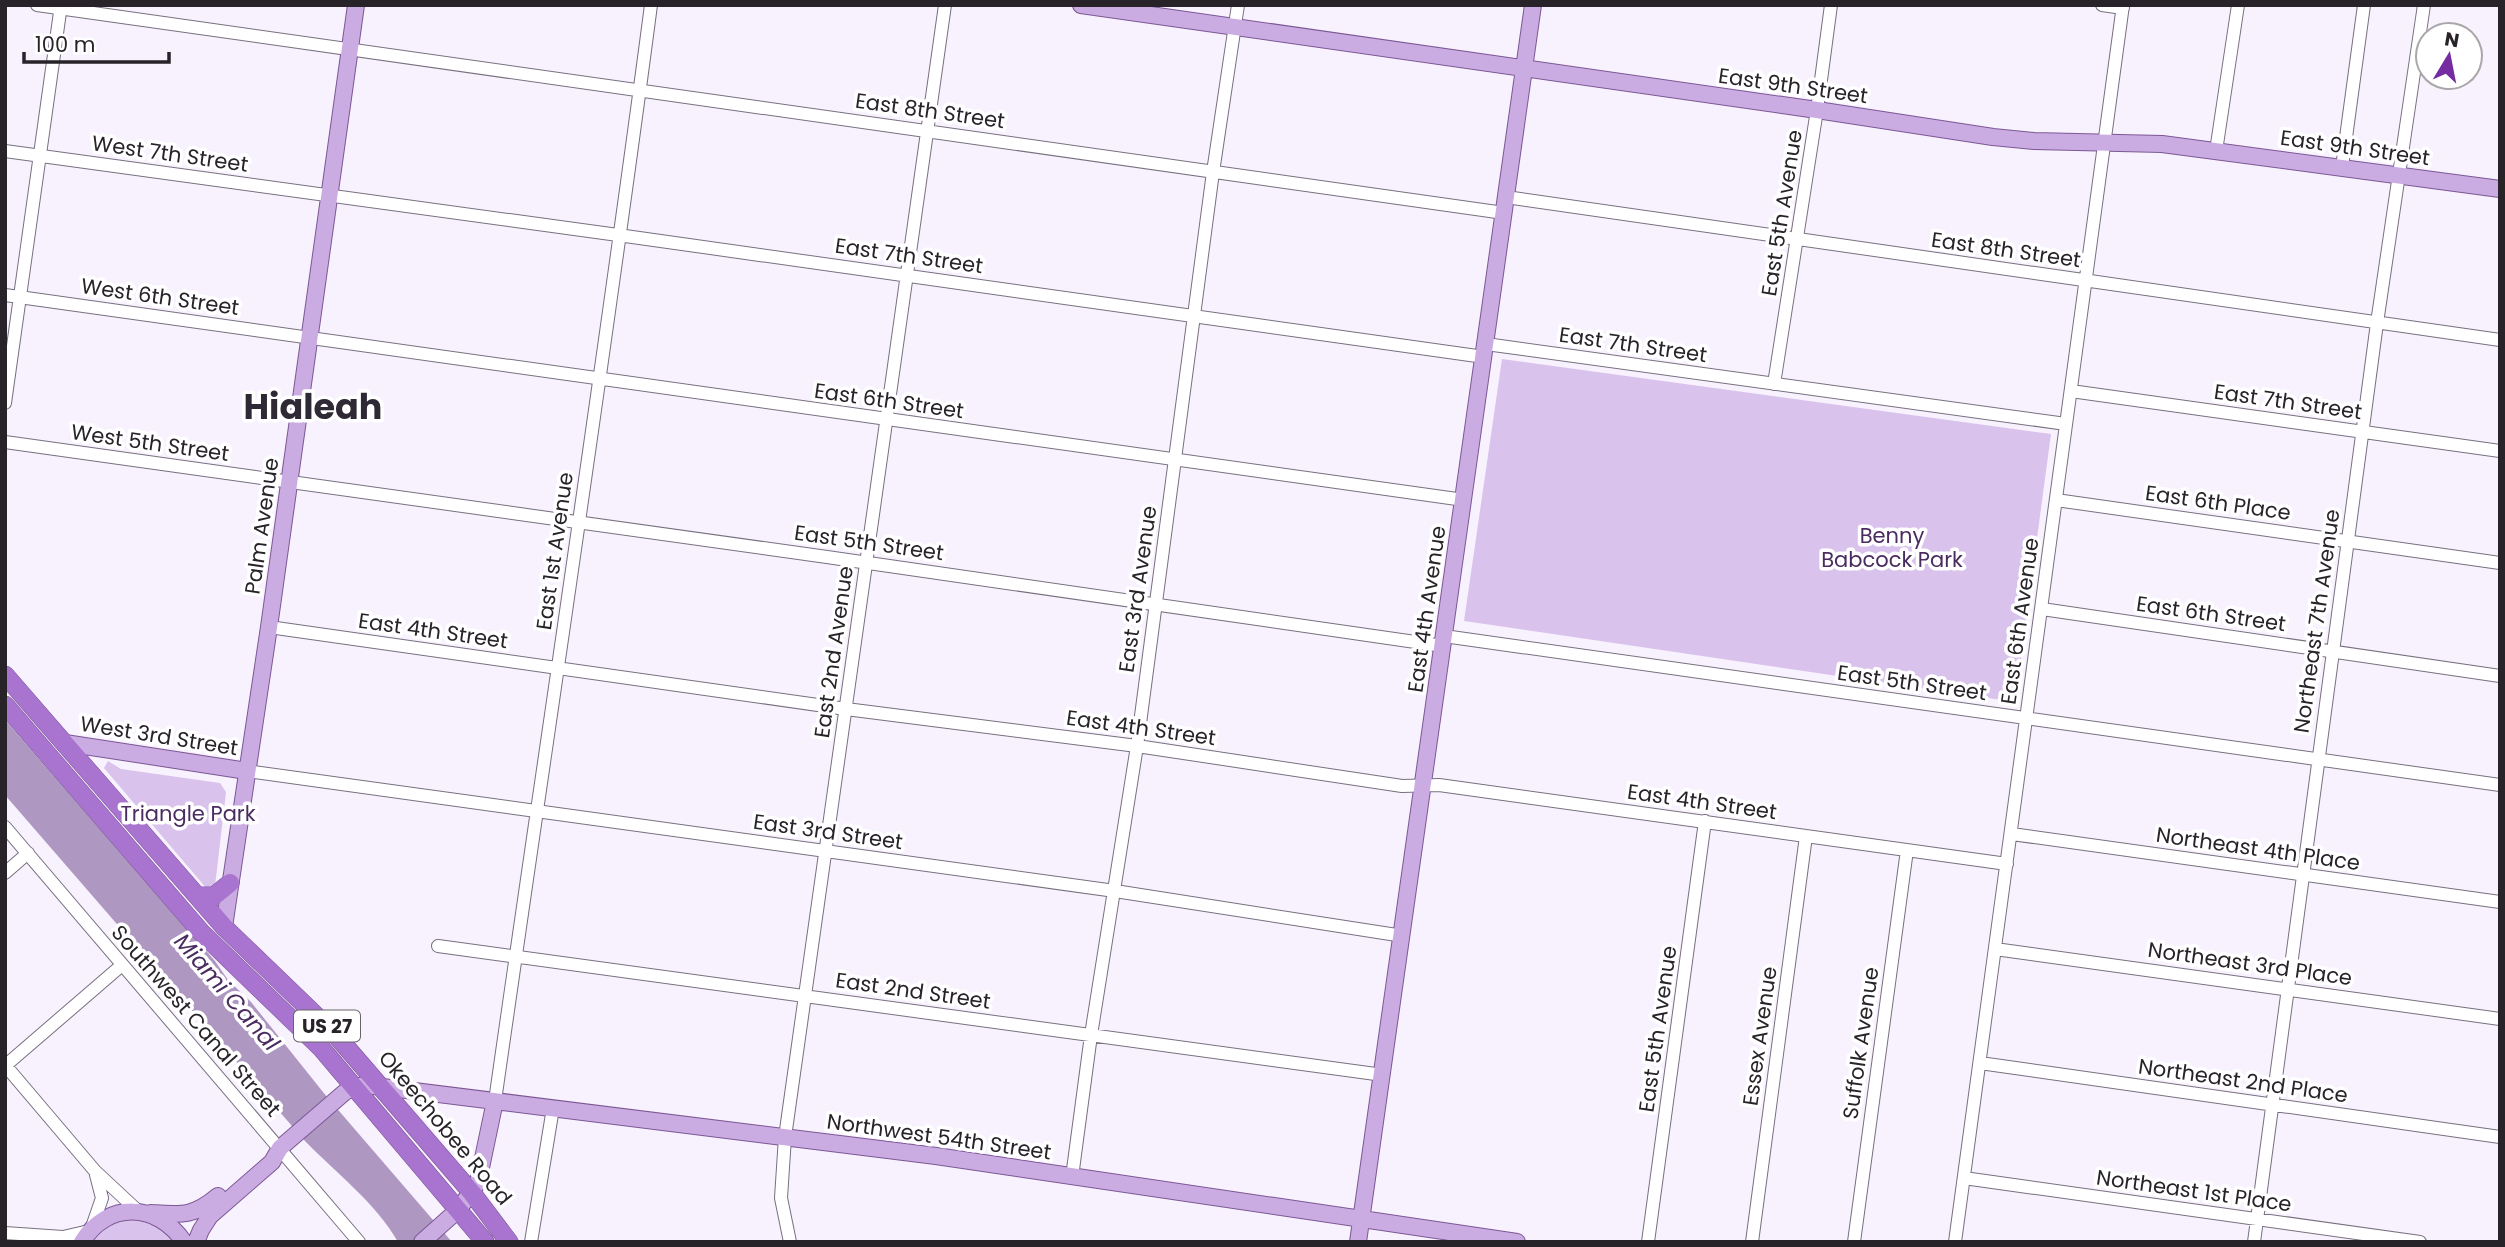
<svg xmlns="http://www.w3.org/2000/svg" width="2505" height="1247" viewBox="0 0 2505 1247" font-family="Poppins,sans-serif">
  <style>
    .green { fill: #d9c3ec }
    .water { fill: #ae98c1 }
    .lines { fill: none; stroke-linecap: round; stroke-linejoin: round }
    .minor-casing { stroke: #78707f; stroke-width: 14 }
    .major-casing { stroke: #7b5895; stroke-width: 18 }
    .highway-casing { stroke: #7b5895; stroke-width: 19 }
    .minor { stroke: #fff; stroke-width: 12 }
    .major { stroke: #cbace2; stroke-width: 16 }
    .highway { stroke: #a874cf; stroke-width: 18 }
    .labels { text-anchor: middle; stroke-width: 7; stroke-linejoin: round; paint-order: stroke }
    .shield { fill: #fff; stroke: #686569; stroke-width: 2 }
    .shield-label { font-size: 19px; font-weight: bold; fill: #272329 }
    .street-label { font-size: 21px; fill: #272329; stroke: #fff }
    .park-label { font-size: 21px; fill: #4b2c61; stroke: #fff }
    .water-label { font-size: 23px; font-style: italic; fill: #4b2c61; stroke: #fff }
    .town-label { font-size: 35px; font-weight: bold; fill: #2f2935; stroke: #fff }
  </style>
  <rect width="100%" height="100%" fill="#f8f1fe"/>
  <path class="green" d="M 1502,359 L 2051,434 L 2015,702 L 1464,621 Z
    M 108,761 L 121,769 L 220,783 L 226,792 L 215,886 L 207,889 L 104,768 Z
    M 139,1219 L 156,1224 L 178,1242 L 91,1242 C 104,1226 118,1220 139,1219 Z"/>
  <path class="water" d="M 5,720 L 215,961 L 228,980 L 251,1002 L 327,1097 L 452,1242 L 398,1242 C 376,1203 336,1173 305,1141 L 5,795 Z"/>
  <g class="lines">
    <g class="minor-casing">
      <path id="minor" d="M 37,5 L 1504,213
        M 2102,5 L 2123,8
        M 5,151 L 618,235 L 1484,357
        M 2216,151 L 2238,5
        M 2342,167 L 2364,5
        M 1506,197 L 2500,340
        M 5,295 L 1464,500
        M 1486,344 L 2066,424
        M 1774,384 L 1817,110 L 1831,5
        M 2071,391 L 2500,451
        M 5,403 L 61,5
        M 5,442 L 827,557 L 1443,646
        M 2056,500 L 2500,563
        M 2042,609 L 2500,676
        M 269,627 L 846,709 L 1137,746 L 1402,786 L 1439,785 L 2007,864
        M 1444,636 L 2500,785
        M 247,771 L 1115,891 L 1403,936
        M 5,827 L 359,1242
        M 2012,834 L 2500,902
        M 5,873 L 28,853
        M 438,946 L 1383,1075
        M 1995,949 L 2500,1019
        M 1980,1063 L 2500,1137
        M 5,1065 L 95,1171 L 139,1212
        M 6,1065 L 122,965
        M 495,1101 C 547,736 603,371 651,5
        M 1072,1177 L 1091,1035 L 1137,746 L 1213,172 L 1238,5
        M 1964,1178 L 2420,1242
        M 92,1227 L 102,1198 L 95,1171
        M 5,1233 L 63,1237 L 89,1231
        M 531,1242 L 553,1108
        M 790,1242 L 781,1198 L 785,1137 L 945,5
        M 1648,1242 L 1705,821
        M 1752,1242 L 1806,836
        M 1854,1242 L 1907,850
        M 1955,1242 L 2123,5
        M 2254,1242 L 2377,323 L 2424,5"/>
    </g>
    <g class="major-casing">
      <path id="major" d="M 1081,5 L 1817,110 L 1993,137 L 2034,141 L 2162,144 L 2500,189
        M 65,743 L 247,771
        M 224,927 L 269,627 L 356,5
        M 151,1213 C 182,1215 193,1217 218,1196
        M 82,1242 C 107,1201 157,1202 184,1242
        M 196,1242 L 201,1230 L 210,1216 L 272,1162 L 280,1148 L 345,1092 L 354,1087 L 366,1085 L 936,1156 L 1517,1242
        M 422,1242 L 459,1209 L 478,1182 L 495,1101
        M 1358,1242 L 1533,5"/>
    </g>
    <g class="highway-casing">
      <path id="highway" d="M 5,675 L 224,927 L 335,1034 L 472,1193 L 509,1242
        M 5,705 L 201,932 L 322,1049 L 485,1242
        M 197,896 L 214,896 L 230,883"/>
    </g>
    <use href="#minor" class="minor"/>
    <use href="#major" class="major"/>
    <use href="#highway" class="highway"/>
  </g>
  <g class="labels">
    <rect class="shield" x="294" y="1010.5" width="66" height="31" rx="5"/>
    <g class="shield-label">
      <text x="327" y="1033">US 27</text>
    </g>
    <g class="street-label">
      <text transform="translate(1793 86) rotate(8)" y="7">East 9th Street</text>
      <text transform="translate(930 111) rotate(8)" y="7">East 8th Street</text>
      <text transform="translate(2355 148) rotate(8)" y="7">East 9th Street</text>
      <text transform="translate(170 154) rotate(8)" y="7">West 7th Street</text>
      <text transform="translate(1782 213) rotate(-81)" y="7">East 5th Avenue</text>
      <text transform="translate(2006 250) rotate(8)" y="7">East 8th Street</text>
      <text transform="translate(909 256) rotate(8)" y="7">East 7th Street</text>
      <text transform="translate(160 297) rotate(8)" y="7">West 6th Street</text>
      <text transform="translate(1633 345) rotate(8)" y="7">East 7th Street</text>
      <text transform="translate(889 401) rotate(8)" y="7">East 6th Street</text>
      <text transform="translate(2288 402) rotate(8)" y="7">East 7th Street</text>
      <text transform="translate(150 443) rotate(8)" y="7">West 5th Street</text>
      <text transform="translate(2218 503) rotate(8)" y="7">East 6th Place</text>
      <text transform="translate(262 526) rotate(-82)" y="7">Palm Avenue</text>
      <text transform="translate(869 543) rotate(8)" y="7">East 5th Street</text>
      <text transform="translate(555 551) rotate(-82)" y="7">East 1st Avenue</text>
      <text transform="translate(1138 589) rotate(-82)" y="7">East 3rd Avenue</text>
      <text transform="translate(1427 609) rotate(-82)" y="7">East 4th Avenue</text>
      <text transform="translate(2211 614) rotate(8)" y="7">East 6th Street</text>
      <text transform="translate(2020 621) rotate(-82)" y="7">East 6th Avenue</text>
      <text transform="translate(2317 621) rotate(-82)" y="7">Northeast 7th Avenue</text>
      <text transform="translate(433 631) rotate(8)" y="7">East 4th Street</text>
      <text transform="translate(834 652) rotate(-82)" y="7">East 2nd Avenue</text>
      <text transform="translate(1912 683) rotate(8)" y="7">East 5th Street</text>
      <text transform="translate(1141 728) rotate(8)" y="7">East 4th Street</text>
      <text transform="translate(159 736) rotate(9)" y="7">West 3rd Street</text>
      <text transform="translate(1702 802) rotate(8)" y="7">East 4th Street</text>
      <text transform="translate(828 832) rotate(8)" y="7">East 3rd Street</text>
      <text transform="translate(2258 849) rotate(8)" y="7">Northeast 4th Place</text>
      <text transform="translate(2250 964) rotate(8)" y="7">Northeast 3rd Place</text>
      <text transform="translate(913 991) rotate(8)" y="7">East 2nd Street</text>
      <text transform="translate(196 1021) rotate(49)" y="7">Southwest Canal Street</text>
      <text transform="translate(1658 1029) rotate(-82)" y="7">East 5th Avenue</text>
      <text transform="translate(1760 1036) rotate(-82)" y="7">Essex Avenue</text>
      <text transform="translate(1861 1043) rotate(-82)" y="7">Suffolk Avenue</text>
      <text transform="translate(2243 1081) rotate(8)" y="7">Northeast 2nd Place</text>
      <text transform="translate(445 1128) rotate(50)" y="7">Okeechobee Road</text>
      <text transform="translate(939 1137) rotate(8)" y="7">Northwest 54th Street</text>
      <text transform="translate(2194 1191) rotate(8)" y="7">Northeast 1st Place</text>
    </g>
    <g class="park-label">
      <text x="1892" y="543">Benny<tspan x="1892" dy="24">Babcock Park</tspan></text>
      <text x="188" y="821">Triangle Park</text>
    </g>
    <g class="water-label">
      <text transform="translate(227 992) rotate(49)" y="8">Miami Canal</text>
    </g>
    <g class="town-label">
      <text x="313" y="419">Hialeah</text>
    </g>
  </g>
  <rect width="2505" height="1247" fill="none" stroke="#272329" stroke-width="14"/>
  <g transform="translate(2449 56) rotate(10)"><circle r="33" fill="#ffffff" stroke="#a9a7a9" stroke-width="2"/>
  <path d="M0-5L12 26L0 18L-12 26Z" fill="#742ca0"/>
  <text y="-10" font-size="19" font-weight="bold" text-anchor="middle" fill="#272329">N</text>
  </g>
  <path d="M24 52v10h145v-10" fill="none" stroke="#272329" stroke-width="3.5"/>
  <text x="35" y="52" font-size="21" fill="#272329" stroke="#ffffff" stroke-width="5" paint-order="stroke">100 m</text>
</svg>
